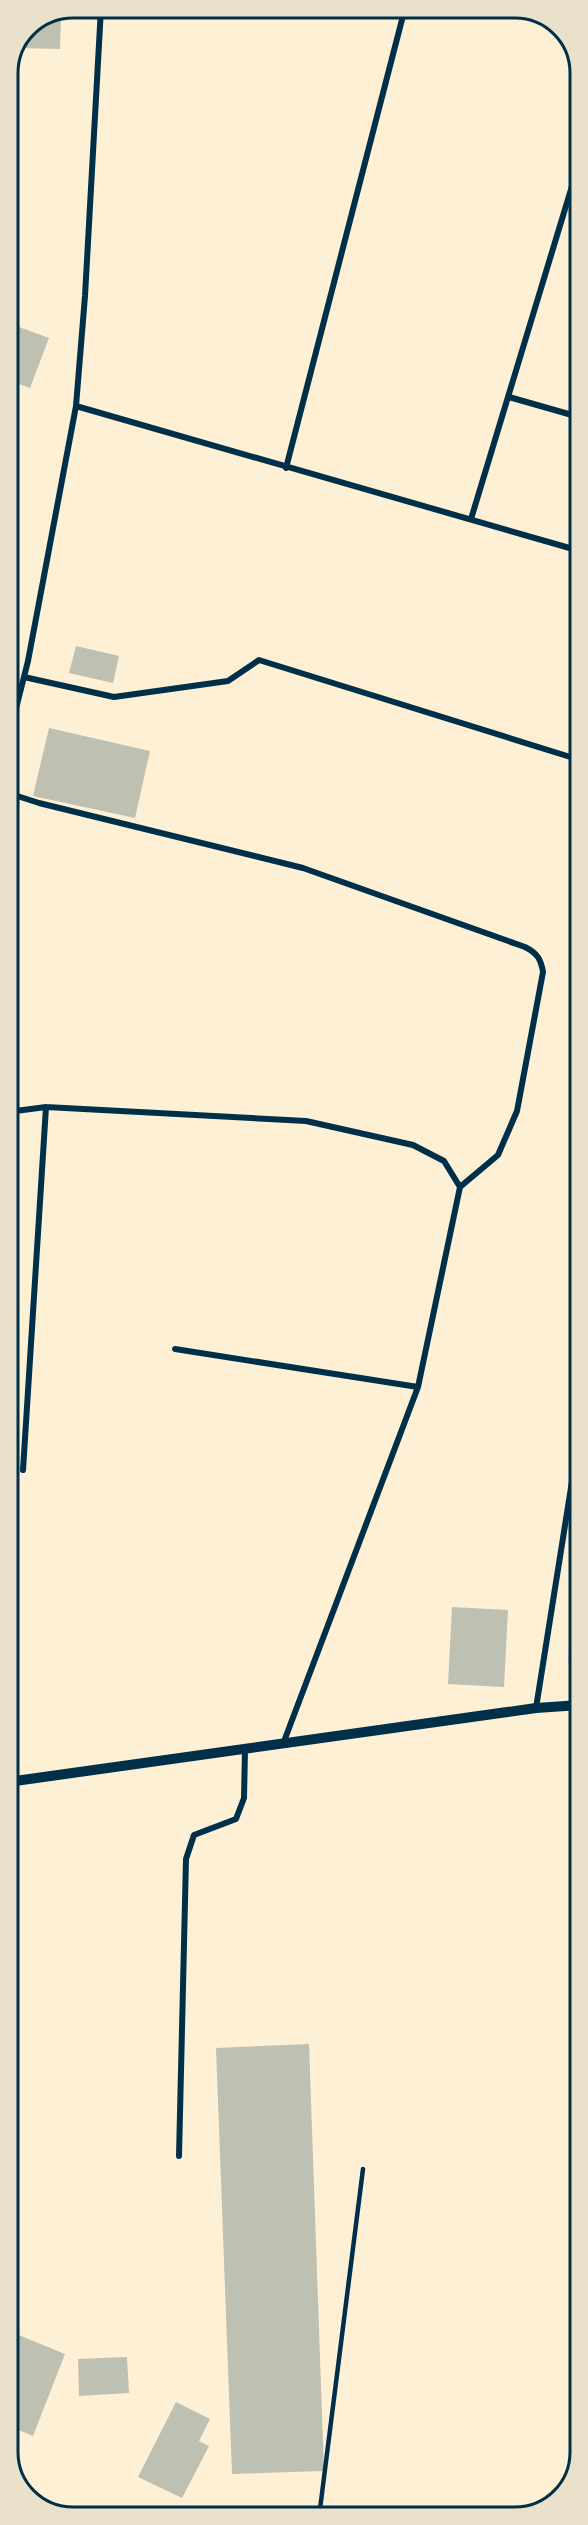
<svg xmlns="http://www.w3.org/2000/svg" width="588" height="2525" viewBox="0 0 588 2525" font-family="'Exo 2',sans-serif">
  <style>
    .building { fill: #bec0b2 }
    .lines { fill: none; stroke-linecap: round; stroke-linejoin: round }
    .service { stroke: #003049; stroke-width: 4.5 }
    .minor { stroke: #003049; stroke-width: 6 }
    .tertiary { stroke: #003049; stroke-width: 10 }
    .rim { fill: none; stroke: #003049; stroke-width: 3 }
  </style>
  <rect width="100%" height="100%" fill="#fdf0d5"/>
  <path class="building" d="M 61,13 L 60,49 L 18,48 L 27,27 Z
    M 8,323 L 49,338 L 30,388 L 8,380 Z
    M 76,646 L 119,656 L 113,683 L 69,673 Z
    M 49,728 L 150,751 L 135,818 L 33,796 Z
    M 452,1607 L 508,1610 L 504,1687 L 448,1684 Z
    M 570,1633 L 580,1634 L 580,1664 L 568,1664 Z
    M 309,2044 L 324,2471 L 232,2474 L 216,2048 Z
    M 9,2331 L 65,2354 L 33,2436 L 9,2426 Z
    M 127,2357 L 129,2393 L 79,2396 L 78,2359 Z
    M 176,2402 L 210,2419 L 199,2441 L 209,2446 L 182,2498 L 138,2477 Z"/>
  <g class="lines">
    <path class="service" d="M 319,2517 L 363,2169"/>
    <path class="minor" d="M 509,397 L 579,417
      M 76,406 L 580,551
      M 286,468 L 405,8
      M 471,519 L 579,163
      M 24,677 L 114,697 L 228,681 L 259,660 L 580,760
      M 8,740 L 28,661 L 76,406 L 85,296 L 101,8
      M 8,793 L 39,803 L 303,868 L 525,947 C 537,953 541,959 543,972 L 517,1111 L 498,1155 L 460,1187
      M 8,1112 L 46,1107 L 306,1121 L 413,1145 L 444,1161 L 460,1187
      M 175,1349 L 418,1387
      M 23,1470 L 46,1107
      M 536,1708 L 580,1431
      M 283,1744 L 418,1387 L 460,1187
      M 179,2156 L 186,1859 L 194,1835 L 236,1819 L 244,1798 L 245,1750"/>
    <path class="tertiary" d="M 8,1782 L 536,1708 L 580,1705"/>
  </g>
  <path d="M0 0H588V2525H0ZM73 18H515A55 55 0 0 1 570 73V2452A55 55 0 0 1 515 2507H73A55 55 0 0 1 18 2452V73A55 55 0 0 1 73 18Z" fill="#e9e1ca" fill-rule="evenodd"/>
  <path class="rim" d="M73 18H515A55 55 0 0 1 570 73V2452A55 55 0 0 1 515 2507H73A55 55 0 0 1 18 2452V73A55 55 0 0 1 73 18Z"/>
</svg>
